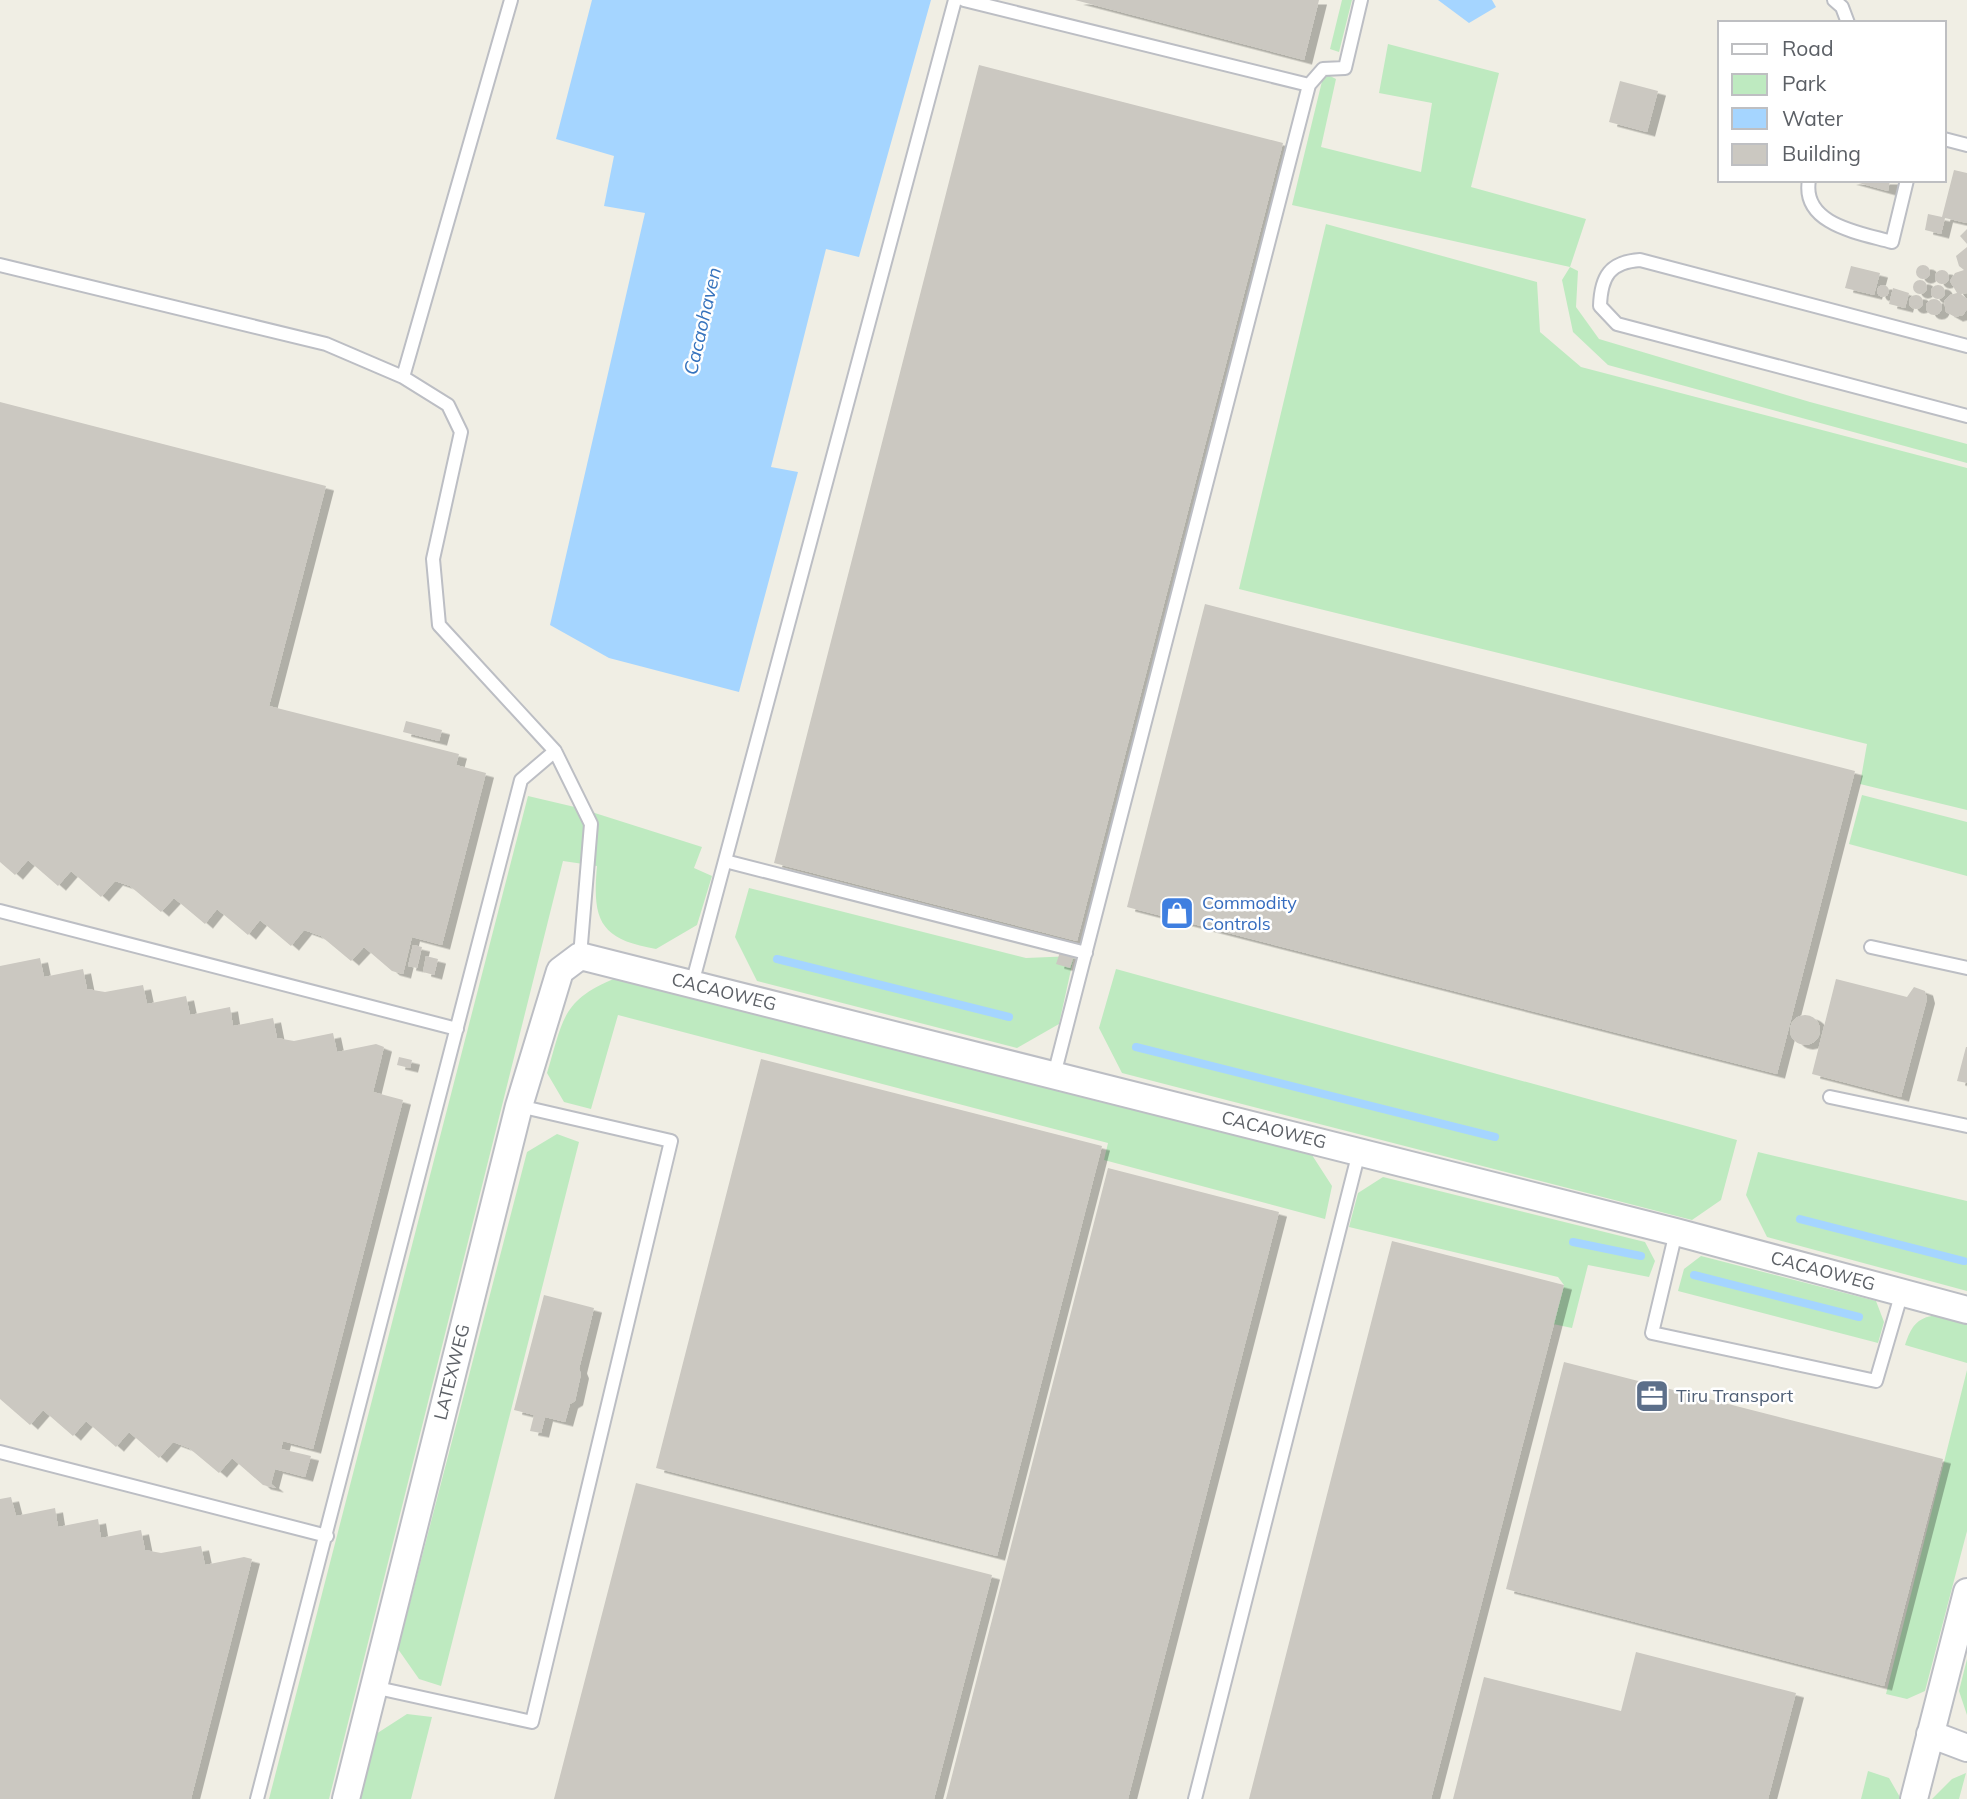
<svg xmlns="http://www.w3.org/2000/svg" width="1967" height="1799" viewBox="0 0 1967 1799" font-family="Mulish,sans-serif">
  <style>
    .green { fill: #beeac0 }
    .water { fill: #a5d5ff }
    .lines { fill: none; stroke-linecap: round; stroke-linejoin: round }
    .stream { stroke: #a5d5ff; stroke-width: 8 }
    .building { fill: #cbc8c1; filter: url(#shadow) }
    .service-casing { stroke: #bcbec4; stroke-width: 16 }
    .minor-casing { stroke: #bcbec4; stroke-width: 30 }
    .service { stroke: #fff; stroke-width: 12 }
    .minor { stroke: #fff; stroke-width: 26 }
    .labels { text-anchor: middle; stroke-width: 5; stroke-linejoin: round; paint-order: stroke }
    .shop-label { font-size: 18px; fill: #366cbe; stroke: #fff; text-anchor: start }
    .street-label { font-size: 18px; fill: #5c6066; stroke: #fff }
    .service-label { font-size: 18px; fill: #4e5e75; stroke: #fff; text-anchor: start }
    .water-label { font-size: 19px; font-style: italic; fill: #3673bd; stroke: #fff }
  </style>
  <defs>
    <filter id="shadow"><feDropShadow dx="8" dy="4.5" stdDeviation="0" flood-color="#0004"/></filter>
  </defs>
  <rect width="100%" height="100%" fill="#f0eee4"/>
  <path class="green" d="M 1342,0 L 1352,0 L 1339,52 L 1330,49 Z
    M 1388,44 L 1499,73 L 1471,187 L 1586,219 L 1570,267 L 1578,271 L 1576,307 L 1599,339 L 1810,402 L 1967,444 L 1967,463 L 1608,365 L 1573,332 L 1562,280 L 1570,267 L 1292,205 L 1324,73 L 1336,79 L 1321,147 L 1421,172 L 1432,103 L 1379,93 Z
    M 1326,224 L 1537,282 L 1540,332 L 1581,367 L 1967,468 L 1967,810 L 1860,784 L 1867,744 L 1239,589 Z
    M 1862,795 L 1967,822 L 1967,876 L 1849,844 Z
    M 528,796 L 579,808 L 702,847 L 694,868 L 712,876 L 697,925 L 656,949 C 600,939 592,921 597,866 L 563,861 L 329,1799 L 269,1799 Z
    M 749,888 L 1026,958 L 1074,956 L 1059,1024 L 1017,1048 L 757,981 L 735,937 Z
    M 1116,969 L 1737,1140 L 1721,1200 L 1692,1220 L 1122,1073 L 1099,1028 Z
    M 616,978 L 1312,1155 L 1332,1186 L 1325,1219 L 1104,1160 L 1108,1143 L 618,1015 L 591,1109 L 564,1102 L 547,1073 C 563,1021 561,1000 616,978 Z
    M 557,1134 L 579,1142 L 441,1686 L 419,1679 L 398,1649 L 527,1152 Z
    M 1758,1152 L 1967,1201 L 1967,1291 L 1767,1237 L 1746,1195 Z
    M 1383,1177 L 1645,1242 L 1655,1261 L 1649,1277 L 1588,1265 L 1572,1328 L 1553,1324 L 1564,1285 L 1558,1277 L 1349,1227 L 1358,1193 Z
    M 1701,1256 L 1876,1301 L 1884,1322 L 1878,1343 L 1678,1291 L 1684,1269 Z
    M 1936,1315 L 1967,1324 L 1967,1363 L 1905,1345 C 1911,1327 1916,1318 1936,1315 Z
    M 1967,1370 L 1967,1531 L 1925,1691 L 1907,1699 L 1886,1694 Z
    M 1967,1659 L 1967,1715 L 1959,1691 Z
    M 407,1714 L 432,1717 L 411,1799 L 360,1799 L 376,1734 Z
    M 1868,1771 L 1889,1778 L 1901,1799 L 1861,1799 Z
    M 1966,1773 L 1959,1799 L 1932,1799 L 1952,1779 Z"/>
  <path class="water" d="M 592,0 L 931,0 L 859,257 L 826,249 L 771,467 L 798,472 L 739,692 L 609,658 L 550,625 L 645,213 L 604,206 L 614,156 L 556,139 Z
    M 1438,0 L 1492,0 L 1496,7 L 1469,23 Z"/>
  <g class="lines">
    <path class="stream" d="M 777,959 L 1009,1017
      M 1136,1047 L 1495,1137
      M 1800,1219 L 1964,1261
      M 1573,1242 L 1641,1256
      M 1694,1275 L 1859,1317"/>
  </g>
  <path class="building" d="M 1075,0 L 1319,0 L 1304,60 Z
    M 979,65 L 1283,143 L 1077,941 L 774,863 Z
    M 1620,81 L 1658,91 L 1647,132 L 1609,122 Z
    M 1954,170 L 1967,173 L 1967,223 L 1945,218 L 1941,234 L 1925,230 L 1928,214 L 1942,217 Z
    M 1848,180 L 1890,180 L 1888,191 Z
    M 1967,229 L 1967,244 L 1960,236 Z
    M 1967,247 L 1967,293 L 1961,294 L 1967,299 L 1967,309 L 1963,315 L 1955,317 L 1946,312 L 1944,301 L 1950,295 L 1957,293 L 1950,281 L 1955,273 L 1964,270 L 1959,266 L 1956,256 Z
    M1916 272a7 7 0 1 1 14 0a7 7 0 1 1-14 0Z
    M 1851,266 L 1880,273 L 1874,295 L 1845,288 Z
    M1935 277a7 7 0 1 1 14 0a7 7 0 1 1-14 0Z
    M1913 287a7 7 0 1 1 14 0a7 7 0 1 1-14 0Z
    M1877 291a6 6 0 1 1 12 0a6 6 0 1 1-12 0Z
    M1931 292a7 7 0 1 1 14 0a7 7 0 1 1-14 0Z
    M 1893,288 L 1909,293 L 1905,308 L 1889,304 Z
    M1909 302a7 7 0 1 1 14 0a7 7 0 1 1-14 0Z
    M1926 307a8 8 0 1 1 16 0a8 8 0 1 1-16 0Z
    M 0,402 L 326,486 L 269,706 L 459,754 L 456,765 L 486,773 L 442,945 L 412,937 L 403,974 L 392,971 L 364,947 L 351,961 L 321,936 L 304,930 L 291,946 L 260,920 L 248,935 L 217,909 L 205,924 L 174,898 L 161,912 L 130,886 L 115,881 L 101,897 L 71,871 L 58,886 L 28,860 L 15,875 L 0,862 Z
    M 1205,604 L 1855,771 L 1777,1074 L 1127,907 Z
    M 406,721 L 442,730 L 439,741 L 403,732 Z
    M 413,945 L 422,947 L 417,968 L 408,966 Z
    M 1060,952 L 1074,956 L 1070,968 L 1056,964 Z
    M 426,956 L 438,959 L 434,975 L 423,972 Z
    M 40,958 L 44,977 L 83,969 L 87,989 L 105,992 L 143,985 L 147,1004 L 186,996 L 190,1015 L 230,1007 L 233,1026 L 273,1018 L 277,1038 L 294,1041 L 333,1033 L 337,1052 L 376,1044 L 384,1047 L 373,1092 L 403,1100 L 313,1449 L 283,1441 L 281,1449 L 311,1456 L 305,1477 L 275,1469 L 271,1484 L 276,1488 L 263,1485 L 232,1458 L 219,1473 L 189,1448 L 173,1442 L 159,1458 L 129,1432 L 116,1447 L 86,1421 L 73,1436 L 43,1410 L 30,1425 L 0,1399 L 0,966 Z
    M 1836,979 L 1907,997 L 1914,987 L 1925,991 L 1927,999 L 1901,1097 L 1812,1074 Z
    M1790 1030a15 15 0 1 1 30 0a15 15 0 1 1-30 0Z
    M 1966,1047 L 1967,1047 L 1967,1083 L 1957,1081 Z
    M 399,1057 L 412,1060 L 410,1068 L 397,1065 Z
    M 761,1059 L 1102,1146 L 997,1556 L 656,1468 Z
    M 1108,1168 L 1279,1212 L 1128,1799 L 946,1799 Z
    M 1392,1241 L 1564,1285 L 1431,1799 L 1249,1799 Z
    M 544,1295 L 594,1308 L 579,1369 L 581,1374 L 575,1401 L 570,1404 L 565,1422 L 545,1417 L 541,1433 L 530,1431 L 534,1415 L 514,1410 Z
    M 1564,1362 L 1943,1459 L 1884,1686 L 1506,1589 Z
    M 636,1483 L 992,1575 L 934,1799 L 554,1799 Z
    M 11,1497 L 16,1516 L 55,1508 L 58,1527 L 98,1519 L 101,1538 L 141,1530 L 145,1550 L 161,1553 L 201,1546 L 205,1565 L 244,1557 L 252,1559 L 191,1799 L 0,1799 L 0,1499 Z
    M 1636,1652 L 1796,1693 L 1768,1799 L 1453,1799 L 1484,1677 L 1621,1711 Z"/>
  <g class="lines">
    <g class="service-casing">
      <path id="service" d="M 964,0 L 1309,85 L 1054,1075
        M 1834,0 L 1842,7 L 1848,23
        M 1309,85 L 1323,69 L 1345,68 L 1361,0
        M 1944,139 L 1967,145
        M 1809,180 C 1801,225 1861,233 1892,242 L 1907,180
        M 0,265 L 326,344 L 403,377 L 448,405 L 461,432 L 433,559 L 439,625 L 555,751 L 591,824 L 580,956
        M 1967,346 L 1640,260 C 1610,262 1601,276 1600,306 L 1617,324 L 1967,416
        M 403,377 L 511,0
        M 725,861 L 1086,953
        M 0,911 L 457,1029
        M 1871,947 L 1967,968
        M 692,984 L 955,0
        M 1830,1097 L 1967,1126
        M 1676,1232 L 1652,1333 L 1876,1381 L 1902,1292
        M 0,1452 L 327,1536
        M 373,1687 L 532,1722 L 671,1141 L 519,1106
        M 257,1799 L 521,780 L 555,751
        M 1195,1799 L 1359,1152"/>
    </g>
    <g class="minor-casing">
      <path id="minor" d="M 1930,1734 L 1967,1748
        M 346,1799 L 519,1106 L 560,971 L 580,956 L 1676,1232 L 1967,1310
        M 1914,1799 L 1967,1592"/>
    </g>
    <use href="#service" class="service"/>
    <use href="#minor" class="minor"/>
  </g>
  <defs>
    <g id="shop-square" transform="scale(1.75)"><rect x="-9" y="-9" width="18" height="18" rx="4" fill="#3f7fe0" stroke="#fff"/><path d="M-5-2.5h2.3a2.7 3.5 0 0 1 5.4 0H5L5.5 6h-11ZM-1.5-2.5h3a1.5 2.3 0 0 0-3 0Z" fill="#fff"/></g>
    <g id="office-square" transform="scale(1.75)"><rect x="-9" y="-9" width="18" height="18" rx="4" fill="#5c6f8a" stroke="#fff"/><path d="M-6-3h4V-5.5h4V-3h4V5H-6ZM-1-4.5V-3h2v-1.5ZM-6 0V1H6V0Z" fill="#fff"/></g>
  </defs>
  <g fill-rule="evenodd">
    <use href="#shop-square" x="1177" y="913"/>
    <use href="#office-square" x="1652" y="1396"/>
  </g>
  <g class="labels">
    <g class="shop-label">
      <text x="1202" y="909">Commodity<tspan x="1202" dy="21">Controls</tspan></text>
    </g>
    <g class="street-label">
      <text transform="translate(724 992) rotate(14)" y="6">CACAOWEG</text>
      <text transform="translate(1274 1130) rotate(14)" y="6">CACAOWEG</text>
      <text transform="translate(1823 1271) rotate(15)" y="6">CACAOWEG</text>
      <text transform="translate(452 1372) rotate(-76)" y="6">LATEXWEG</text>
    </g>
    <g class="service-label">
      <text x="1676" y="1402">Tiru Transport</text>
    </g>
    <g class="water-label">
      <text transform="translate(702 321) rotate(-77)" y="7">Cacaohaven</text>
    </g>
  </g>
  <rect x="1718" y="21" width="228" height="161" fill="#ffffff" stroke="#bebfc2" stroke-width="2"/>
  <rect x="1732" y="44" width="35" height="10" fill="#ffffff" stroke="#bebfc2" stroke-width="2"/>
  <text x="1782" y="56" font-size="21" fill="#5c6066">Road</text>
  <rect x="1732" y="74" width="35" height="21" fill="#beeac0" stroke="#bebfc2" stroke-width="2"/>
  <text x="1782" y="91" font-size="21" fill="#5c6066">Park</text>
  <rect x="1732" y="108" width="35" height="21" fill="#a5d5ff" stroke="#bebfc2" stroke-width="2"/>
  <text x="1782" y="126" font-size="21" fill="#5c6066">Water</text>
  <rect x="1732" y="144" width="35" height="21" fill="#cbc8c1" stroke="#bebfc2" stroke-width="2"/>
  <text x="1782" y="161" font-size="21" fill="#5c6066">Building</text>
</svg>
